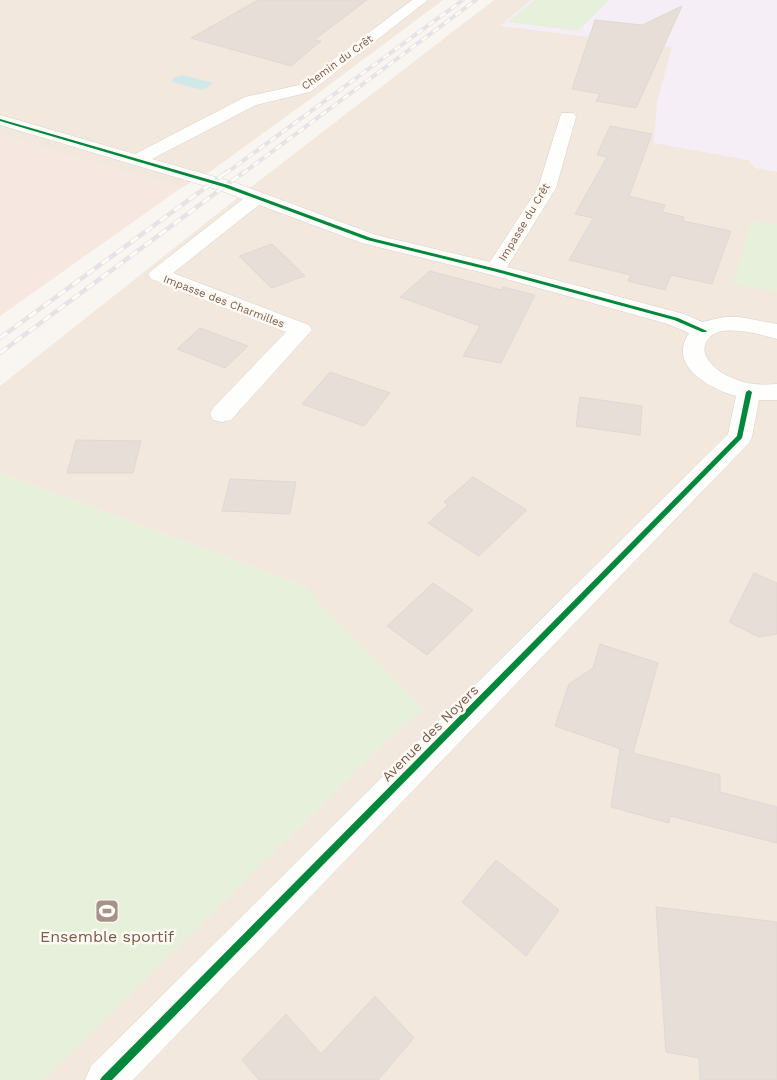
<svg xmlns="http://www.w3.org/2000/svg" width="777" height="1080" viewBox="0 0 777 1080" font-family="'Work Sans',sans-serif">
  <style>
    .residential { fill: #f2e8de }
    .commercial { fill: #f6e8e1 }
    .education { fill: #f6eef6 }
    .green { fill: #e7f0db }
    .water { fill: #d0e8ea }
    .building { fill: #e6ded7; stroke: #e2d8d2 }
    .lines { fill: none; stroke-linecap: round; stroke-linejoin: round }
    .minor-casing { stroke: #d7d1cb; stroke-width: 1 }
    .minor { fill: #fefefd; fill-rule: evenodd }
    .rail-far1-casing { stroke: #e6e3e7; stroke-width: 4 }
    .rail-casing { stroke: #e6e3e7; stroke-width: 4.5 }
    .rail-far1 { stroke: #fffaf3; stroke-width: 2.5; stroke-dasharray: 7; stroke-linecap: butt }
    .rail { stroke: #fffaf3; stroke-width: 3; stroke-dasharray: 9; stroke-linecap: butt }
    .cycleway-casing { stroke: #fffaf3; stroke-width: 3 }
    .cycleway { fill: #00873e; fill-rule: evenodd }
    .labels { text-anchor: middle; stroke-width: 5; stroke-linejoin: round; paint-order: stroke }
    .far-street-label { font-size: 11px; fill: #7a5c4d; stroke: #fffaf3 }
    .street-label { font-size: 14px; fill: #7a5c4d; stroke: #fffaf3 }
    .near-poi-label { font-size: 16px; fill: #7a5c4d; stroke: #fffaf3 }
  </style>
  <rect width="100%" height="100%" fill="#f9f5f0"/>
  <path class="residential" d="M 0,0 L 443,0 L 313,97 L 211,171 L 181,188 L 0,136 Z
    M 494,0 L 777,0 L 777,1080 L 43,1080 L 384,743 L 423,709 L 302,585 L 0,473 L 0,386 L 255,184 Z"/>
  <path class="commercial" d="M 0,136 L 181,188 L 0,316 Z"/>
  <path class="education" d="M 531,0 L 777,0 L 777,172 L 755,168 L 748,160 L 654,143 L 657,102 L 672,47 L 500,26 Z"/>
  <path class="green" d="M 534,0 L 609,0 L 578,31 L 508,22 Z
    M 751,220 L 777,225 L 777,292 L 733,284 Z
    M 0,473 L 302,585 L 423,709 L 384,743 L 43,1080 L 0,1080 Z"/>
  <path class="water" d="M 182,75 L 213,83 L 203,90 L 172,82 L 173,78 Z"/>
  <path class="building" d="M 258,0 L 367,0 L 314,40 L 321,41 L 291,66 L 191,38 Z
    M 682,6 L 636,108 L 596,101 L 600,94 L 572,89 L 595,20 L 642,25 Z
    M 610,126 L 652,134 L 629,196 L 665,205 L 662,212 L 684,217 L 683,221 L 731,231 L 712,284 L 671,275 L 665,290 L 628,281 L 631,275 L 569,260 L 593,218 L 575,214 L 607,157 L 597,155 Z
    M 272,244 L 285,256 L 305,276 L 271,288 L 239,256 Z
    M 430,271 L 501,290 L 503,287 L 535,295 L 501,363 L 463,356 L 480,326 L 400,297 Z
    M 200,328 L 248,346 L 225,368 L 177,349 Z
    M 330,372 L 390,393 L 364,426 L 302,404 Z
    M 580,397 L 642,406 L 640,435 L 576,426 Z
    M 76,440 L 141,441 L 133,473 L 67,473 Z
    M 473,477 L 527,510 L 479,556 L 428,523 L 448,505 L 444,502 Z
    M 230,479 L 296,482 L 290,514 L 222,511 Z
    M 754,573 L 777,583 L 777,634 L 759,637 L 729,622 Z
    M 433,583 L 473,610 L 427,655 L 387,626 Z
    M 600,644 L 658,663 L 633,753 L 720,775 L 720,792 L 777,807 L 777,843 L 670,816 L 669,823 L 611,807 L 620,749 L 624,750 L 555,726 L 569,684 L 593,668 Z
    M 496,860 L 559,910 L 526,956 L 462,902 Z
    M 656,907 L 777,922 L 777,1080 L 700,1080 L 699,1058 L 666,1052 Z
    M 375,996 L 414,1038 L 378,1080 L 259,1080 L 242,1060 L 286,1014 L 321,1054 Z"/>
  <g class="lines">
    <g class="minor-casing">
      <path id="minor" d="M 412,0 L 428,0 L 310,92 L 256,105 L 152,159 L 233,182 L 376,235 L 490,262 L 538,188 L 560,117 L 562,113 L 574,113 L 576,117 L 556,188 L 507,267 L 684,314 L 702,322 L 724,317 L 739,317 L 777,324 L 777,339 C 759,334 742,329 723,331 C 711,332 699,345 707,358 C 713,368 724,375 735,379 C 748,385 763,385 777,384 L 777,400 L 759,400 L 752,437 L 749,443 L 133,1080 L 85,1080 L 91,1066 L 728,434 L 736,396 C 709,389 667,365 689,333 L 668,324 L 488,274 L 362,243 L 259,205 L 173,273 L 309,325 L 312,330 L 231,420 L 222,422 L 213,420 L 210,414 L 213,408 L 286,332 L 151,279 L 148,275 L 151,271 L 243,199 L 219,190 L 0,125 L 0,115 L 135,154 L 245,97 L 299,85 Z"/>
    </g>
    <use href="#minor" class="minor"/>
    <g class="rail-far1-casing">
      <path id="rail-far1" d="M 225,174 L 463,0
        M 242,174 L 476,0"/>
    </g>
    <g class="rail-casing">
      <path id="rail" d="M 0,338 L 227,172
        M 0,353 L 244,172"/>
    </g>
    <use href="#rail-far1" class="rail-far1"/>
    <use href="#rail" class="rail"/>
    <g class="cycleway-casing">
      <path id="cycleway" d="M 0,119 L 228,185 L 371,238 L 497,269 L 678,318 L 707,331 L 706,332 L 702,332 L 674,320 L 493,271 L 367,240 L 224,187 L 0,121 Z
        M 749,390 L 752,392 L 742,438 L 112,1080 L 100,1080 L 102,1077 L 737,436 L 746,392 Z"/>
    </g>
    <use href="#cycleway" class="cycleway"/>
  </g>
  <defs>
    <g id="stadium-square" transform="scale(1.25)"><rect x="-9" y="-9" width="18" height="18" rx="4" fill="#a69286" stroke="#fffaf3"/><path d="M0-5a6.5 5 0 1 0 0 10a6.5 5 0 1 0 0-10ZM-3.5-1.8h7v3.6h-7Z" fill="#fff"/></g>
  </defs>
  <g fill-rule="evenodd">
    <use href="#stadium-square" x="107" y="911"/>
  </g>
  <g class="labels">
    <g class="far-street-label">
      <text transform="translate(337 62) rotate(-36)" y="4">Chemin du Crêt</text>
      <text transform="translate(524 222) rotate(-59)" y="4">Impasse du Crêt</text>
      <text transform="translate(224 301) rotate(21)" y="4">Impasse des Charmilles</text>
    </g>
    <g class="street-label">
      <text transform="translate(430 733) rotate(-45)" y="5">Avenue des Noyers</text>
    </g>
    <g class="near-poi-label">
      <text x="107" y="942">Ensemble sportif</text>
    </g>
  </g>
</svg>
